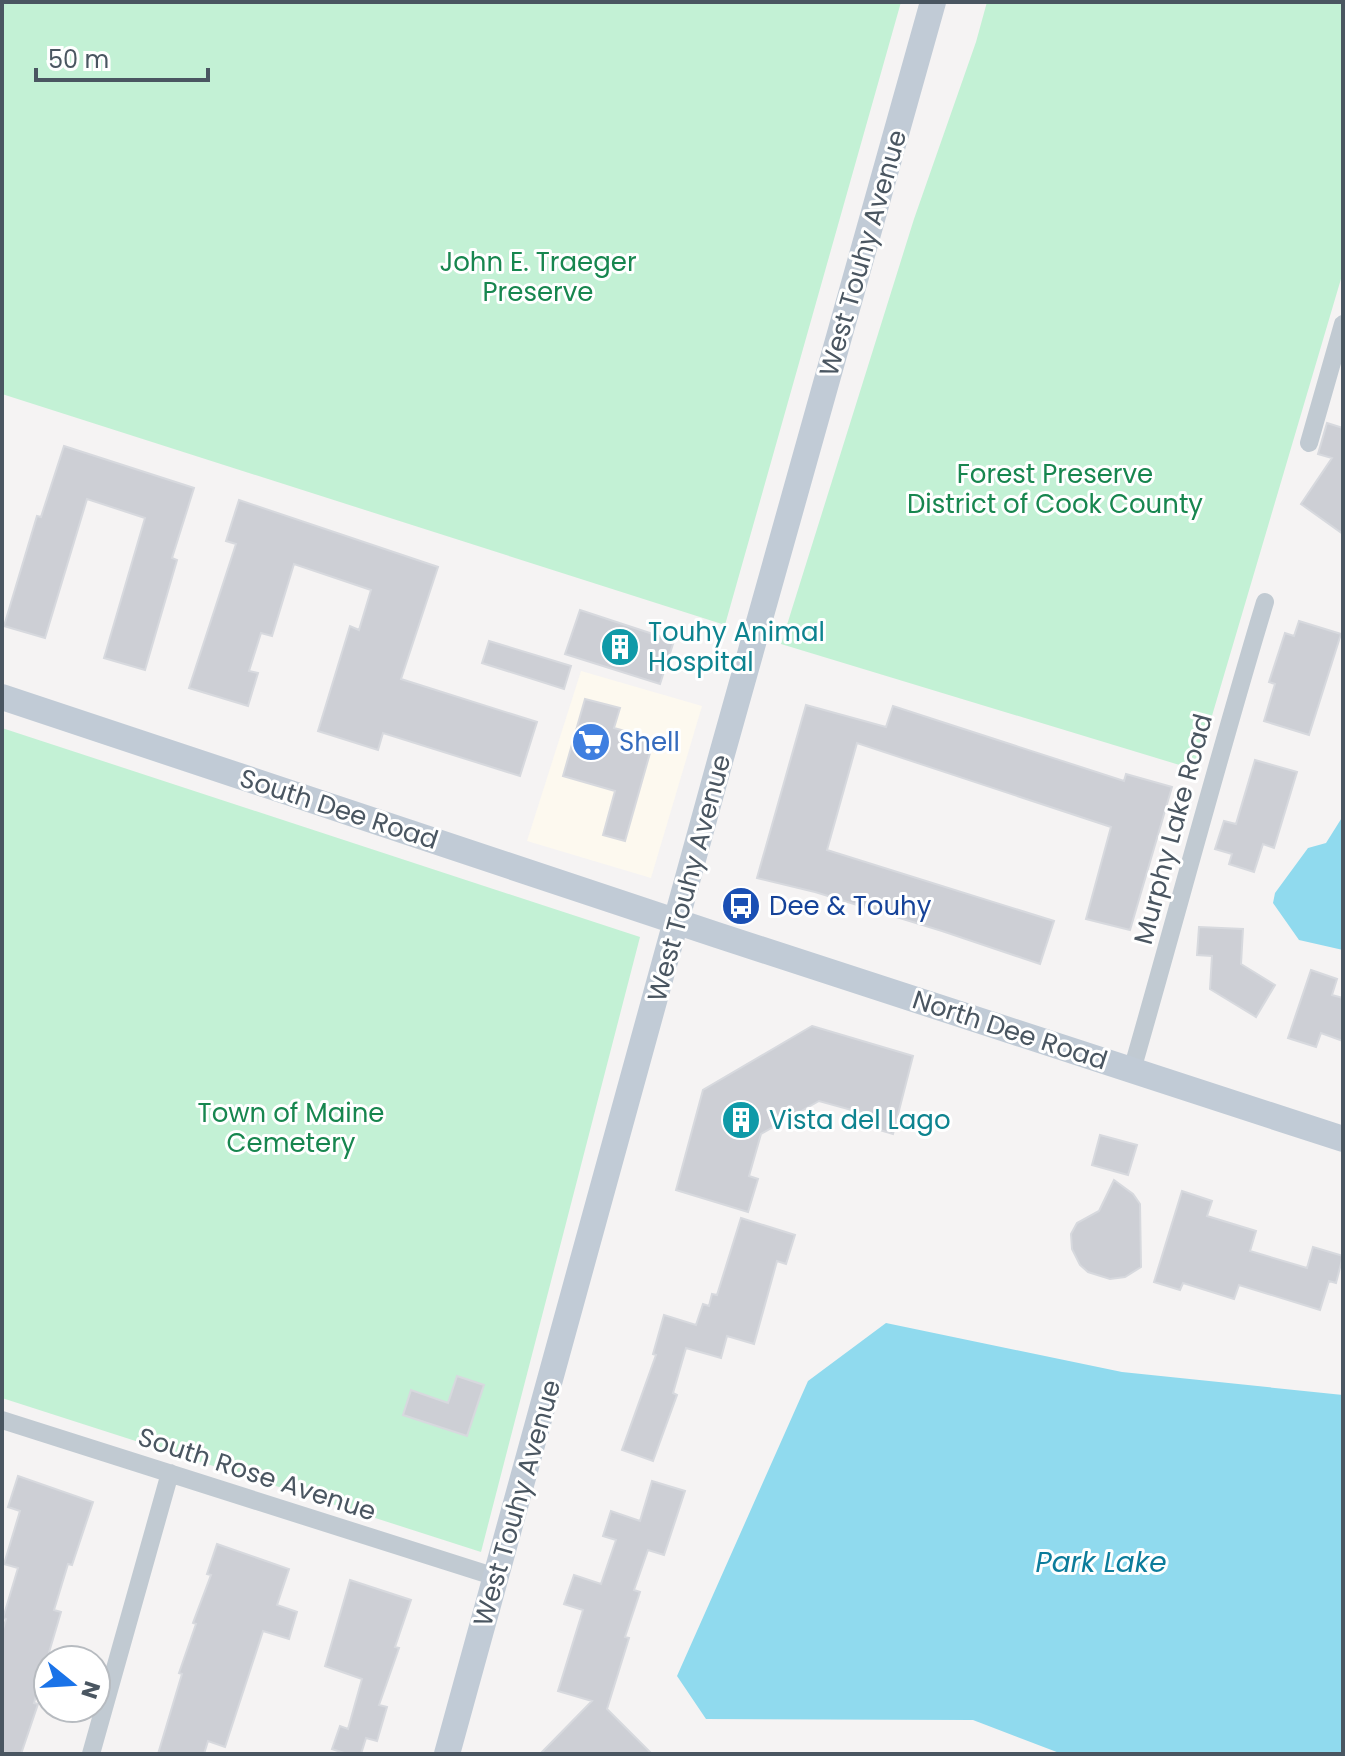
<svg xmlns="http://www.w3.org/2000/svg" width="1345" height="1756" viewBox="0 0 1345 1756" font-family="Poppins,sans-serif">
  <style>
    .commercial { fill: #fdf9ef }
    .green { fill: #c3f1d5 }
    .water { fill: #90daee }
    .building { fill: #cdcfd5; stroke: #d7d9de; stroke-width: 2 }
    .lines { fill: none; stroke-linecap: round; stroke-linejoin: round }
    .minor { stroke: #c1cad2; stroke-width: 18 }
    .secondary { stroke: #c1cbd6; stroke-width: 26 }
    .labels { text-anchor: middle; stroke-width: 6; stroke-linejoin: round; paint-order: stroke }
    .street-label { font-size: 26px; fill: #4a5661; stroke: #fff }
    .park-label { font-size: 26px; fill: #17864f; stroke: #fff }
    .culture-label { font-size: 26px; fill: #0d838f; stroke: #fff; text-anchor: start }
    .shop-label { font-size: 26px; fill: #366cbe; stroke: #fff; text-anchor: start }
    .transit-label { font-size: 26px; fill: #164399; stroke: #fff; text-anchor: start }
    .water-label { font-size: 28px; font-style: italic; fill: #0c7c9b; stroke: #fff }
  </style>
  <rect width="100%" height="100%" fill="#f5f3f3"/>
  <path class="commercial" d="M 581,671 L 702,706 L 651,878 L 527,841 Z"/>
  <path class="green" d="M 2,2 L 901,2 L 725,625 L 2,394 Z
    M 987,2 L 1343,2 L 1343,272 L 1196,770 L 781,644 L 914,219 L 976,42 Z
    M 2,728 L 640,937 L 481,1552 L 2,1398 Z"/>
  <path class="water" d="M 1343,816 L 1343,950 L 1299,940 L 1273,903 L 1275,893 L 1308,848 L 1326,843 Z
    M 886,1323 L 1122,1372 L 1343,1395 L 1343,1754 L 1062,1754 L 973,1720 L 706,1719 L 677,1676 L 808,1381 Z"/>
  <path class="building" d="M 1327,423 L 1343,428 L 1343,534 L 1301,504 L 1332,458 L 1318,454 Z
    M 64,446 L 194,488 L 172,558 L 177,560 L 145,670 L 104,658 L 145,518 L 87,499 L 45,638 L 4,626 L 37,516 L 41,517 Z
    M 239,500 L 438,567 L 401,679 L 537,722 L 520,776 L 383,733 L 378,750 L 318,731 L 350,626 L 359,630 L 371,590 L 294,564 L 272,636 L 261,633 L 249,671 L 258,673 L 248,706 L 189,688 L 236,544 L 226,541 Z
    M 580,610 L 674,641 L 660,684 L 565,654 Z
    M 1299,621 L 1341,634 L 1309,735 L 1264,721 L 1275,684 L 1269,682 L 1285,633 L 1294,636 Z
    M 489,641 L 571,666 L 564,689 L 482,663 Z
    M 585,699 L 620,708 L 614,728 L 654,739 L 625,841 L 603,835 L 615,791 L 563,776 Z
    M 806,705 L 886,727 L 893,706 L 1124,781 L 1126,774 L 1172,787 L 1130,930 L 1086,919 L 1111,827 L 857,743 L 827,850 L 1054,921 L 1040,964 L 942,931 L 815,892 L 757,878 Z
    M 1255,760 L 1297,772 L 1274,848 L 1263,844 L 1254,872 L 1229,864 L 1232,854 L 1215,849 L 1224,821 L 1236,824 Z
    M 1199,927 L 1243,929 L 1241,964 L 1275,985 L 1256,1017 L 1210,989 L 1212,956 L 1197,955 Z
    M 1311,970 L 1337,979 L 1332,995 L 1343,998 L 1343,1041 L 1321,1033 L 1316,1047 L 1288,1038 Z
    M 812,1026 L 913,1056 L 893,1134 L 863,1125 L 866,1114 L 819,1101 L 761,1134 L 749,1176 L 758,1179 L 748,1212 L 676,1190 L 703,1090 Z
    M 1100,1135 L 1137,1145 L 1128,1175 L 1092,1165 Z
    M 1114,1180 L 1133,1194 L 1140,1204 L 1141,1267 L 1125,1277 L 1110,1279 L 1088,1272 L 1080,1265 L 1072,1249 L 1071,1234 L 1077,1223 L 1099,1211 Z
    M 1182,1191 L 1212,1201 L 1207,1216 L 1256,1231 L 1250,1251 L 1307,1268 L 1313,1247 L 1343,1256 L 1336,1283 L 1329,1281 L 1320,1310 L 1239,1285 L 1234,1299 L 1183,1283 L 1180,1290 L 1154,1282 Z
    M 741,1218 L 795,1235 L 786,1264 L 777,1261 L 754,1344 L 727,1336 L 721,1358 L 686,1348 L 673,1393 L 677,1395 L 653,1461 L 622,1450 L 656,1355 L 653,1354 L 664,1315 L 696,1325 L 703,1304 L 709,1306 L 712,1294 L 717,1295 Z
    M 457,1376 L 484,1385 L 467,1436 L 403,1415 L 411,1390 L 448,1403 Z
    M 18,1476 L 93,1502 L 72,1565 L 68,1564 L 54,1610 L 61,1612 L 34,1703 L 38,1704 L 21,1754 L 2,1754 L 2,1633 L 6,1619 L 3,1618 L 18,1568 L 4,1564 L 20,1511 L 8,1507 Z
    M 652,1481 L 685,1491 L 664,1555 L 648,1550 L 634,1590 L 640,1592 L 625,1637 L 629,1638 L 607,1709 L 652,1754 L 540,1754 L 592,1701 L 558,1691 L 583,1610 L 564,1604 L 574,1575 L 601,1584 L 616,1540 L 603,1536 L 611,1511 L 640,1521 Z
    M 217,1544 L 289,1569 L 277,1605 L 297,1612 L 289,1639 L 263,1631 L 225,1747 L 208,1741 L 204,1754 L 158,1754 L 182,1674 L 179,1673 L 196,1624 L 193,1623 L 211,1575 L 207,1574 Z
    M 350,1580 L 411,1600 L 395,1647 L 399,1648 L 379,1705 L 387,1707 L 377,1741 L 366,1738 L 361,1754 L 347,1754 L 332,1749 L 340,1726 L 348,1729 L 362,1679 L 325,1666 Z"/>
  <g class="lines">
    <path class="minor" d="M 1309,443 L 1343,324
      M 1132,1070 C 1177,914 1218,757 1265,602
      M 2,1420 L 496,1577
      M 91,1754 L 170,1473"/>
    <path class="secondary" d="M 2,697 L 717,935 L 1343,1139
      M 447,1754 L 722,754 L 933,2"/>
  </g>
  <defs>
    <g id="building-disc" transform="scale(2)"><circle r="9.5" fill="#0f9aa8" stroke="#fff"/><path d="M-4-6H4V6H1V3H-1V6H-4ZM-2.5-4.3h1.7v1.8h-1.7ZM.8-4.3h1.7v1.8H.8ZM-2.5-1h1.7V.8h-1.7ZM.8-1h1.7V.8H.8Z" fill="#fff"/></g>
    <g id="supermarket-disc" transform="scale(2)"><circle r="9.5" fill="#3f7fe0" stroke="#fff"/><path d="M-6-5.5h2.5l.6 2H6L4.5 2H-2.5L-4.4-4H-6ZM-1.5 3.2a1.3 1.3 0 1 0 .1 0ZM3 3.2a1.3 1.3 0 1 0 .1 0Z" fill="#fff"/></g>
    <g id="bus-disc" transform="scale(2)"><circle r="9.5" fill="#1a4fb4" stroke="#fff"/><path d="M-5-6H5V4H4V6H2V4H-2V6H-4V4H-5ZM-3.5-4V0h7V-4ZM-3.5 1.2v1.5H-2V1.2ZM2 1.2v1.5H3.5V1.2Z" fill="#fff"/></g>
  </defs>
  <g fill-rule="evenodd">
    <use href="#building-disc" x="620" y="647"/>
    <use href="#supermarket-disc" x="591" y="742"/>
    <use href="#bus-disc" x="741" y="906"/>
    <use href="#building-disc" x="741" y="1120"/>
  </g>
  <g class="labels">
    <g class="street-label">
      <text transform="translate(863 253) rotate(-74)" y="9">West Touhy Avenue</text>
      <text transform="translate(339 809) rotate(18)" y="9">South Dee Road</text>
      <text transform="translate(1173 829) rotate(-75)" y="9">Murphy Lake Road</text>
      <text transform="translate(689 878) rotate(-75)" y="9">West Touhy Avenue</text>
      <text transform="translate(1010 1030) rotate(18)" y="9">North Dee Road</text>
      <text transform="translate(257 1474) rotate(18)" y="9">South Rose Avenue</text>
      <text transform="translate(517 1503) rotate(-74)" y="9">West Touhy Avenue</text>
    </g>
    <g class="park-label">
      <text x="538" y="271">John E. Traeger<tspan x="538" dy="30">Preserve</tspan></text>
      <text x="1055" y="483">Forest Preserve<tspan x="1055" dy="30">District of Cook County</tspan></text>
      <text x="291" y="1122">Town of Maine<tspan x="291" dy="30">Cemetery</tspan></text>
    </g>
    <g class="culture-label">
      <text x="648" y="641">Touhy Animal<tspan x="648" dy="30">Hospital</tspan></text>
      <text x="769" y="1129">Vista del Lago</text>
    </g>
    <g class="shop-label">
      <text x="619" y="751">Shell</text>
    </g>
    <g class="transit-label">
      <text x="769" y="915">Dee &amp; Touhy</text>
    </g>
    <g class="water-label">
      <text x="1101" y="1572">Park Lake</text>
    </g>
  </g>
  <rect width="1345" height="1756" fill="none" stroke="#4a5661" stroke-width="8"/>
  <g transform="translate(72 1684) rotate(108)"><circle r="38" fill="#ffffff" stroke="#b7bbc0" stroke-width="2"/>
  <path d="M0-6L14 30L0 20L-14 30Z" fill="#1a73e8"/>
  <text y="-12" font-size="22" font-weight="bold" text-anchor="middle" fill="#4a5661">N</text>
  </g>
  <path d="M36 68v12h172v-12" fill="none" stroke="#4a5661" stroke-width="4"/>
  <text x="48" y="68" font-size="24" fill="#4a5661" stroke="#ffffff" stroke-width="6" paint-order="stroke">50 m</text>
</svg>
